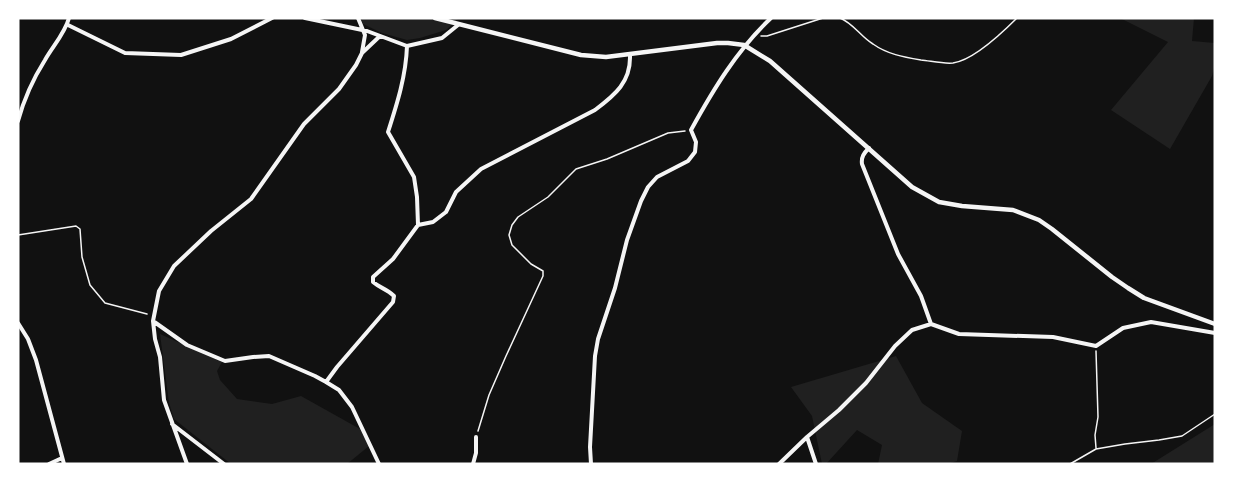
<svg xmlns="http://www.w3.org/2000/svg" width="1233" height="482" viewBox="0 0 1233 482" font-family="'Alegreya Sans',sans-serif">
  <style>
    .green { fill: #202020 }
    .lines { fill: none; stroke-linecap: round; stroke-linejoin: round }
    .path { stroke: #f5f5f5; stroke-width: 1.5 }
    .minor { stroke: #f5f5f5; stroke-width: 4 }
    .tertiary { stroke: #f5f5f5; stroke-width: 4.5 }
  </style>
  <rect width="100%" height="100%" fill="#111"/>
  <path class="green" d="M 361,18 L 459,18 L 446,30 L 420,38 L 407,40 L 382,33 L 363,24 Z
    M 1120,18 L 1194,18 L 1192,41 L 1215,43 L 1215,65 L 1212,76 L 1170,149 L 1111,110 L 1168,42 Z
    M 160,334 L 222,362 L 217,371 L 220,380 L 237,399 L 272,404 L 301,396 L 360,429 L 369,446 L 347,464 L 231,464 L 174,419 L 169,403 Z
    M 896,356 L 922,403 L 962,431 L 957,461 L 948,464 L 878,464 L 882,445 L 857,430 L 826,464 L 822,464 L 812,416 L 791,387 Z
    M 1215,424 L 1215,464 L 1151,464 Z"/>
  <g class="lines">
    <path class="path" d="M 840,18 C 853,23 861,37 873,44 C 887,54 903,57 921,60 C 931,61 943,64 953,63 C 974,60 1002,33 1017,18
      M 761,36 L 767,36 L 823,18
      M 18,235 L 76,226 L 80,229 L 82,257 L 90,285 L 105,303 L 147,314
      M 1096,351 L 1098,417 L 1095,435 L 1096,448
      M 478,431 L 489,395 L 506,356 L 543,276 L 543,271 L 531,264 L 512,245 L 509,235 L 512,225 L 518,217 L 548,197 L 576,169 L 607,159 L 668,133 L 685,131
      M 1070,464 L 1096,449 L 1125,444 L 1159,440 L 1182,436 L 1215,414"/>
    <path class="minor" d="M 305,18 L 367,31 L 407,46 L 442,38 L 458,25
      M 358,18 L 365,35 L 362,52
      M 68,25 L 125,53 L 181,55 L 231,39 L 272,18
      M 407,46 C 406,76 397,104 388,132 L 414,177 L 417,197 L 418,225
      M 18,121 C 24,99 33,79 45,60 C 53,46 65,33 69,18
      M 869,148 C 864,153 861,157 862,164 L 898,254 L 921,296 L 931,324
      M 153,321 L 187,345 L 225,361 L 253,357 L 269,356 L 315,376 L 326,382 L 339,390 L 352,407 L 379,464
      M 18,323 L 28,339 L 36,360 L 64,464
      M 326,382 L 337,367 L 393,302 L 394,296 C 387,289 380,288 373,282 L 373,277 L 393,259 L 418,225 L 433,222 L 446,212 L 456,192 L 481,169 L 595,110 C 615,95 631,82 630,55
      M 172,424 L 224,464
      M 807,437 L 816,464
      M 49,464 L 62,458
      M 187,464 L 164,400 L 160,357 L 155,339 L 153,321 L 159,291 L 174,266 L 211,231 L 251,199 L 304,124 L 339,89 L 356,65 L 362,53 L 380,36
      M 473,464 L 476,453 L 476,437
      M 591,464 L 590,447 L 595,356 L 598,339 L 615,288 L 627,240 L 641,201 L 648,187 L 657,177 L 688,161 L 695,152 L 696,142 L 691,130 C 713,90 737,50 771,18
      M 779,464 L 807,437 L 839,410 L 866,383 L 895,346 L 912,330 L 931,324 L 959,334 L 1053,337 L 1096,346 L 1123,328 L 1151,322 L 1215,333"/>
    <path class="tertiary" d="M 435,18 L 581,55 L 606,57 L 717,43 L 728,43 L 744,45 L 770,61 L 912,187 L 939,202 L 962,206 L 1013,210 L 1039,220 L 1052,229 L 1112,277 L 1128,288 L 1144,298 L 1215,324"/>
  </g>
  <rect width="1233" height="482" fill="none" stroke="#ffffff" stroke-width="39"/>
</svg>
